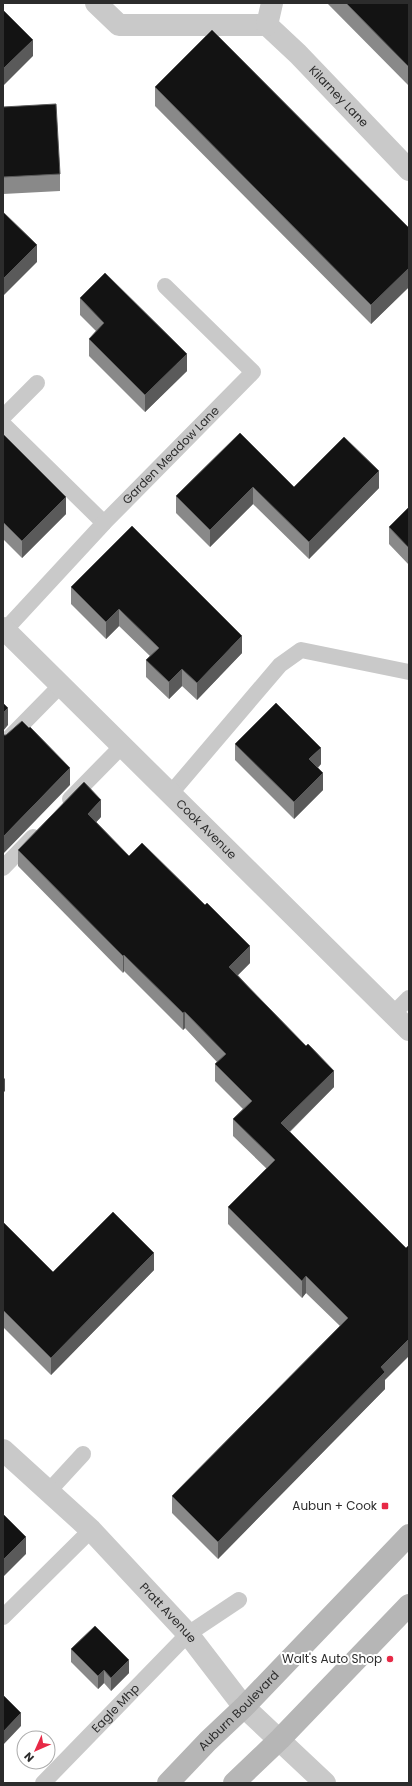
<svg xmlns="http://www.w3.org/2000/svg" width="412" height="1786" viewBox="0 0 412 1786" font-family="Poppins,sans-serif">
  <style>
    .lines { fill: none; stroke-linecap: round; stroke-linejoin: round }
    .lane { stroke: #c9c9c9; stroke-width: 16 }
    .street { stroke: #c9c9c9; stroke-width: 22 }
    .secondary { stroke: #b6b6b6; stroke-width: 22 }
    .wall { fill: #898989 }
    .shaded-wall { fill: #5a5a5a }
    .building { fill: #131313; stroke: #5a5a5a }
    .poi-dot { fill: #e72946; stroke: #fff; stroke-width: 1.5 }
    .labels { text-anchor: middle; stroke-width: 4; stroke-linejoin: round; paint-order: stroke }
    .street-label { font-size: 12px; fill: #2c2c2c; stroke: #fff }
    .poi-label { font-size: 12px; fill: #2c2c2c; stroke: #fff; text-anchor: end }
  </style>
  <rect width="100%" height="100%" fill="#fff"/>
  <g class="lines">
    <g class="lane">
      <path d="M 3,417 L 37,383"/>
      <path d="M 3,424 L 104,523"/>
      <path id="s1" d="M 5,630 L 104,523 L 253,372 L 165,286"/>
      <path d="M 3,744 L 61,685"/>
      <path d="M 171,793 L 280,665 L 301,650 L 409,672"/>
      <path d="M 70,799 L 122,746"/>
      <path d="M 3,868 L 33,837"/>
      <path d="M 393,1014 L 409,998"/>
      <path d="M 48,1492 L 83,1454"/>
      <path d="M 3,1617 L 91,1530"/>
      <path id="s2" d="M 43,1783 L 188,1634 L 239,1600"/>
    </g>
    <g class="street">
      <path id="s3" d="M 96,3 L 119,25 L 267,25 L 298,54 L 409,170"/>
      <path d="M 267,25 L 272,3"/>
      <path id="s4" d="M 3,628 L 409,1030"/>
      <path id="s5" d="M 3,1450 L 91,1530 L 188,1634 L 244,1707 L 325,1783"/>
    </g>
    <g class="secondary">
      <path id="s6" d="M 168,1783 L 208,1741 L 244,1707 L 409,1535"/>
      <path d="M 234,1783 L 280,1739 L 409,1605"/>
    </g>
  </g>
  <path class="wall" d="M 327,3 L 409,3 L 409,86 Z
    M 155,87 L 409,228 L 409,287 L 371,324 L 155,106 Z
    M 3,107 L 60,174 L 60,191 L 3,194 Z
    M 80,298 L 187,371 L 145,412 L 89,356 L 89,339 L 96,331 L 80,315 Z
    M 240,433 L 294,487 L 379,488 L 309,559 L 253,504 L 210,547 L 176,513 L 176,496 Z
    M 3,434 L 66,514 L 22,558 L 3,539 Z
    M 409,507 L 409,565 L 389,544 L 389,527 Z
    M 71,587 L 242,653 L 197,700 L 182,686 L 169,699 L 146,677 L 146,660 L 150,656 L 119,626 L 106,639 L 71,604 Z
    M 235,744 L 321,764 L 318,768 L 323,790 L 294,819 L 235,760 Z
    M 101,817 L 96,822 L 129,856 L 250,963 L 238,975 L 334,1087 L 290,1132 L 385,1380 L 385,1389 L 218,1559 L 172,1513 L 172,1496 L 340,1326 L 306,1293 L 302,1298 L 228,1224 L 228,1207 L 267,1169 L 233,1136 L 233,1119 L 243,1109 L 215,1081 L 215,1064 L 217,1062 L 185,1028 L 183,1030 L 124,971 L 123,973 L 18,866 L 18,850 Z
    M 3,1222 L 53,1272 L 154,1270 L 51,1375 L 3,1327 Z
    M 71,1649 L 129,1673 L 111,1691 L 104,1683 L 98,1689 L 71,1662 Z"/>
  <path class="shaded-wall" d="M 33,40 L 33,56 L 3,86 L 3,69 Z
    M 37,245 L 37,262 L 3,296 L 3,279 Z
    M 409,268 L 409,287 L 371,324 L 371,305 Z
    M 187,354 L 187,371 L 145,412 L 145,395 Z
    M 379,471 L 379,488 L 309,559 L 309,542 Z
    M 253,487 L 253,504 L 210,547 L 210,530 Z
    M 66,497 L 66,514 L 22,558 L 22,541 Z
    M 119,609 L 119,626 L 106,639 L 106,622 Z
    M 242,636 L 242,653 L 197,700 L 197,683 Z
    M 182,669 L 182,686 L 169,699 L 169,682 Z
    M 8,708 L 8,725 L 3,731 L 3,713 Z
    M 321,748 L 321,764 L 309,776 L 309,759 Z
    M 70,768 L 70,785 L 3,854 L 3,837 Z
    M 323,773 L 323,790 L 294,819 L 294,802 Z
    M 101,800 L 101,817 L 88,831 L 88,814 Z
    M 250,946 L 250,963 L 229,984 L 229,967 Z
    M 124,955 L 124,971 L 123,973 L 123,956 Z
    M 185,1012 L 185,1028 L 183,1030 L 183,1013 Z
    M 334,1071 L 334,1087 L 281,1140 L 281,1123 Z
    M 5,1078 L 5,1091 L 3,1093 L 3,1080 Z
    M 154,1253 L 154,1270 L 51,1375 L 51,1358 Z
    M 306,1276 L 306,1293 L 302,1298 L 302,1281 Z
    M 409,1339 L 409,1356 L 385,1380 L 385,1389 L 218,1559 L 218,1542 L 381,1367 Z
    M 26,1537 L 26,1554 L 3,1577 L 3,1560 Z
    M 129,1660 L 129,1673 L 111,1691 L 111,1678 Z
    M 104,1670 L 104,1683 L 98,1689 L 98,1676 Z
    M 21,1713 L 21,1726 L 3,1745 L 3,1732 Z"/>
  <path class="building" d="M 346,3 L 409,3 L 409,67 Z
    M 3,10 L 33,40 L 3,69 Z
    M 212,30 L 409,228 L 409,268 L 371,305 L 155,87 Z
    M 56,104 L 60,174 L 3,177 L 3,107 Z
    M 3,212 L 37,245 L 3,279 Z
    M 105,273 L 187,354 L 145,395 L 89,339 L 104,323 L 80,298 Z
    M 240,433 L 294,487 L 344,437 L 379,471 L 309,542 L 253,487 L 210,530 L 176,496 Z
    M 3,434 L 66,497 L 22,541 L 3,522 Z
    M 409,507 L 409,548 L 389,527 Z
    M 132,526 L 242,636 L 197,683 L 182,669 L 169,682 L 146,660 L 159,648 L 119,609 L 106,622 L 71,587 Z
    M 3,703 L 8,708 L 3,713 Z
    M 276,703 L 321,748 L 309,759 L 323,773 L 294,802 L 235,744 Z
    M 22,721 L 29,728 L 30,727 L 70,768 L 3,837 L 3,735 L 6,735 Z
    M 84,782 L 101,800 L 88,814 L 129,856 L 142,843 L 205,905 L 207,903 L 250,946 L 229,967 L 306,1046 L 308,1044 L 334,1071 L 281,1123 L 406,1248 L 409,1245 L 409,1339 L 381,1367 L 385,1372 L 218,1542 L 172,1496 L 348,1318 L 306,1276 L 302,1281 L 228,1207 L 275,1160 L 233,1119 L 252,1101 L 215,1064 L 226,1054 L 185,1012 L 183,1013 L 124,955 L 123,956 L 18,850 Z
    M 113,1212 L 154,1253 L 51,1358 L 3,1310 L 3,1222 L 53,1272 Z
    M 3,1514 L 26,1537 L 3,1560 Z
    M 95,1626 L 129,1660 L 111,1678 L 104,1670 L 98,1676 L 71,1649 Z
    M 3,1695 L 21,1713 L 3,1732 Z"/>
  <g class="poi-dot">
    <rect x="381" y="1502" width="8" height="8" rx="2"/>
    <circle cx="390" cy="1659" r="4"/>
  </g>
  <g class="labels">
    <g class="street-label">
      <text dy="4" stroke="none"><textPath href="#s3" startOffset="281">Kilarney Lane</textPath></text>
      <text dy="4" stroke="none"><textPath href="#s1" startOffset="241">Garden Meadow Lane</textPath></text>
      <text dy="4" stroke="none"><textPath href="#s4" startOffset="286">Cook Avenue</textPath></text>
      <text dy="4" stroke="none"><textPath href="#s5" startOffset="232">Pratt Avenue</textPath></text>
      <text dy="4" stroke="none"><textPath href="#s2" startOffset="104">Eagle Mhp</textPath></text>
      <text dy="4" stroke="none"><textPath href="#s6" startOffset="101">Auburn Boulevard</textPath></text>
    </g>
    <g class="poi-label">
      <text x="377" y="1510">Aubun + Cook</text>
      <text x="382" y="1663">Walt's Auto Shop</text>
    </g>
  </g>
  <rect width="412" height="1786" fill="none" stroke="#2c2c2c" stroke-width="8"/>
  <g transform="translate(36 1750) rotate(225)"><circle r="19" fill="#ffffff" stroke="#ababab"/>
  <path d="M0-3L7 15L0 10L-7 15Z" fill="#e72946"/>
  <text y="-6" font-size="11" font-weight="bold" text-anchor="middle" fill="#2c2c2c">N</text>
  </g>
</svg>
